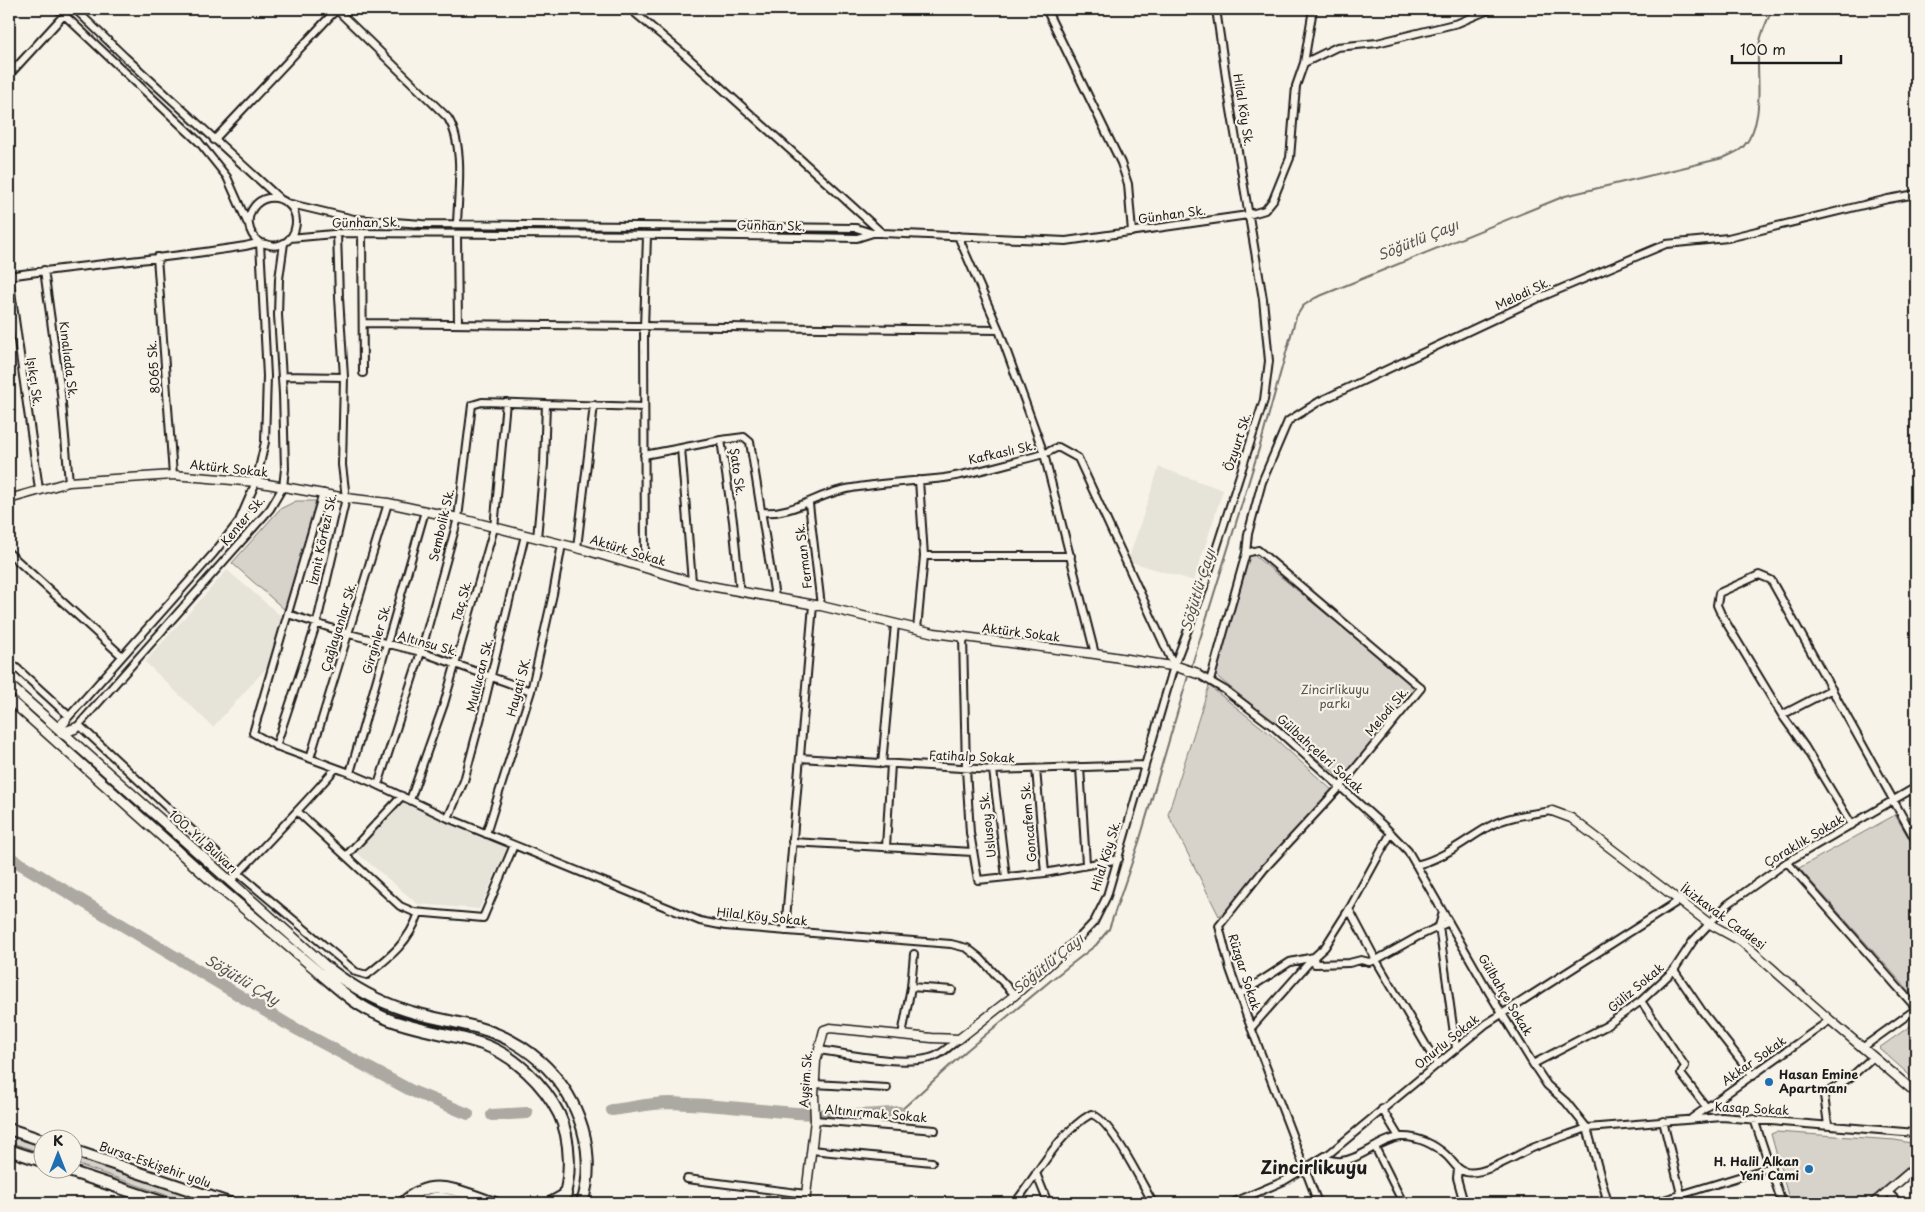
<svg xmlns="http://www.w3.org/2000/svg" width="1925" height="1212" viewBox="0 0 1925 1212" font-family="'Playpen Sans',sans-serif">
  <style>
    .built { fill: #e6e3d9 }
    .green { fill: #d7d3cb; stroke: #7a7874 }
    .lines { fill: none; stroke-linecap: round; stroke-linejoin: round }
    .stream { stroke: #72716c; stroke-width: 2 }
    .river { stroke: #aca9a2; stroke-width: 12 }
    .minor-casing { stroke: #1c1c1c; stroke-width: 10 }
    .tertiary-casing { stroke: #1c1c1c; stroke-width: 11 }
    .secondary-casing { stroke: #1c1c1c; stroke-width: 12 }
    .primary-casing { stroke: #1c1c1c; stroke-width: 14 }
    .trunk-casing { stroke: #1c1c1c; stroke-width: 14 }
    .minor { stroke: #f7f3e8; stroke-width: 6 }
    .tertiary { stroke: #f7f3e8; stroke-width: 8 }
    .secondary { stroke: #f7f3e8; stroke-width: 9 }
    .primary { stroke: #f7f3e8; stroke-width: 10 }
    .trunk { stroke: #f7f3e8; stroke-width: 10 }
    .poi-dot { fill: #1f6fb2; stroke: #f7f3e8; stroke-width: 2 }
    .labels { text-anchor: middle; stroke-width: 4.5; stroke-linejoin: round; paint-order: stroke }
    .street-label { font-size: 12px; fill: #1c1c1c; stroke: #f7f3e8 }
    .park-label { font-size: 12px; fill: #545351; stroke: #f7f3e8 }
    .poi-label { font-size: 12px; font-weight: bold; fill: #1c1c1c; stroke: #f7f3e8; text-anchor: start }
    .water-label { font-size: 14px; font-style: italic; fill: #565452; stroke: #f7f3e8 }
    .district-label { font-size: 18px; font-weight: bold; fill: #1c1c1c; stroke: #f7f3e8 }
  </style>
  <rect width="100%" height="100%" fill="#f7f3e8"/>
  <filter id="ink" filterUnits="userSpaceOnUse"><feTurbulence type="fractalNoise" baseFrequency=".02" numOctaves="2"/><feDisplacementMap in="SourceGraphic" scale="10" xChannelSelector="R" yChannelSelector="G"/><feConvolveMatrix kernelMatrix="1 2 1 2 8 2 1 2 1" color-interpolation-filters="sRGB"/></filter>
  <g filter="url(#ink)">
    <path class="built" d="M 1159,467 L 1223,490 L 1194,581 L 1128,561 Z
      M 227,570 L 281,616 L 270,664 L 213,727 L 145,662 Z
      M 401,801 L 507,848 L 479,909 L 418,904 L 356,852 Z"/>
    <path class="green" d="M 296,501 L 317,501 L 285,610 L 232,563 L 280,509 Z
      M 1250,552 L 1419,689 L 1342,779 L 1214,674 Z
      M 1209,686 L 1269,733 L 1334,792 L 1258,884 L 1219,916 L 1168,814 Z
      M 1895,815 L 1916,850 L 1916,999 L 1799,868 Z
      M 1916,1022 L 1916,1081 L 1879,1048 Z
      M 1776,1132 L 1895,1140 L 1916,1144 L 1916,1160 L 1865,1203 L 1790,1203 L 1771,1134 Z
      M 9,1134 L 42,1145 L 42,1153 L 9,1142 Z
      M 73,1156 L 212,1203 L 189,1203 L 73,1163 Z"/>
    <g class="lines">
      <path class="stream" d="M 1191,668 L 1262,439 L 1296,317 L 1303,306 L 1315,298 L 1565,196 L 1723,158 C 1729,155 1739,152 1743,147 C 1765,123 1757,83 1758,53 C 1759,39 1766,21 1773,9
        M 899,1112 L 966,1051 L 1055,977 L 1096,945 L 1109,929 L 1139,842 L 1189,673"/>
      <path class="river" d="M 9,857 L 287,1024 L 412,1091 L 468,1114
        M 612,1110 C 630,1108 651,1103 669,1103 C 745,1105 824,1122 899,1112
        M 492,1115 L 527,1113"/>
      <g class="minor-casing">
        <path id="minor" d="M 58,9 L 199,142 L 227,177 L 247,222
          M 75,9 L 125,57 L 279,198
          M 336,9 L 448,118 C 465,145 458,193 457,224
          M 630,9 L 683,53 L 882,233
          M 1046,9 L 1121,163 L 1128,184 L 1132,232
          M 1304,63 L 1313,9
          M 9,75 L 64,15
          M 214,140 L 337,9
          M 287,203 L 354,219 L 422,224 L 856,228 L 872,233
          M 337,233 L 339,297 L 344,377 L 342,465 L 346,498 L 317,622 L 276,746 L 350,773 L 378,785
          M 362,233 L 363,373
          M 457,235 L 458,324
          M 958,236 L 999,330 L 1044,454 L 1095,654
          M 290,238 L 344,233 L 680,235 L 857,238 L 873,233 L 882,233 L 1066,241 L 1248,215 L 1265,210 L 1273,200 L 1290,158 L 1296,86 L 1304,63 L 1337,47 L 1377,43 L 1458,23 L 1491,9
          M 157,257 L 173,475
          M 44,270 L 61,393 L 69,482
          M 9,276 C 87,264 167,259 245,246 C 250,245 256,243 260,243 C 269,244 274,248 282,244 C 298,237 301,214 287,203 C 262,184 232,220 260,243
          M 9,277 L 39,489
          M 363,323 L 999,330
          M 282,376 L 344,377
          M 546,404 L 644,407
          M 721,440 L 744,437 L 750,442 L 775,597
          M 644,455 L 681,448
          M 809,504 L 821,606
          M 762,512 C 791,515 815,496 842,490 C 875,483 910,482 944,478 C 978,473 1011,462 1044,454 L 1058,447 L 1078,458 L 1174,666
          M 537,538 L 544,464 L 546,404 L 482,402 L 472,405 L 458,518 L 421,652 L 378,785 L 448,818 L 700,921 L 725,926 L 951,944 L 967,948 L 980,958 L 1015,995
          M 577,548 L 594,405
          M 9,553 L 122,656
          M 1246,553 L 1248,534 L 1262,482 L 1288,421 L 1320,401 L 1539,298 L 1666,244 L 1728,238 L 1888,199 L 1916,194
          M 924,556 L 1071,556
          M 645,568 L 644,328 L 647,236
          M 692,582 L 681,448 L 721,440 L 733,521 L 740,592
          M 288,614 L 349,634 L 421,652 L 531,691
          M 917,629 L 924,556 L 919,480
          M 963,637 L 966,769 L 970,833 L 978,880 L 1045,873 L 1119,859
          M 9,661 L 69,716
          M 1196,673 L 1225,690 L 1274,727 L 1386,828 L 1408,851 L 1490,994 L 1533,1064 L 1547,1085 L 1566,1102 L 1587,1128 L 1722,1117 L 1916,1133
          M 1210,681 L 1246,553 L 1258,550 L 1421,688 L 1340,787 L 1265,868 L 1219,926 L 1230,969 L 1247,1017 L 1318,1203
          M 1782,715 L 1832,689
          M 65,721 L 214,553 L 239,521 L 256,482 L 265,442 L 267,376 L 260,243
          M 79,725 L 239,874 L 356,972 L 367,975 C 391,956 409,942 419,913
          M 76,728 L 270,509 L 283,487 L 285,469 L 283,394 L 278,315 L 279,279 L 284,243
          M 276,746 L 253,733 L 323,493
          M 310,758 L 388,503
          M 800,758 L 993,770 L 1144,765
          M 882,764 L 895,624
          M 1080,767 L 1086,864
          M 1036,769 L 1045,873
          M 993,770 L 1006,877
          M 350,773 L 425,511
          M 410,800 L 444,704 L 494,528 L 506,402
          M 297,811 L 400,906 L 414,912 L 483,918 L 514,845
          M 448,818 L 464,781 L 481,717 L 525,535
          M 1852,825 L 1805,747 L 1782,715 L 1721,614 L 1717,605 L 1719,593 L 1759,575 L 1771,580 L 1916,841
          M 486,834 L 531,691 L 553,594 L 562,544
          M 792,842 L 973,852
          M 886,847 L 891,764
          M 346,856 L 402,796
          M 1787,862 L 1916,1008
          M 1416,865 C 1443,859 1464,841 1488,827 C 1507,816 1531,814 1552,811
          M 230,882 C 266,844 302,807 336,768
          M 1349,909 L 1376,960 L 1437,1064
          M 1443,912 L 1439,926 L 1456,1048
          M 785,931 L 813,605
          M 1078,939 L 1094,922 L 1107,896 L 1174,666 L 1202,593 L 1264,400 L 1269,361 L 1263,299 L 1229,98 L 1216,9
          M 1674,970 L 1702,1011 L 1753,1076
          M 911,987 L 952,990
          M 1239,995 L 1290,962 L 1314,957 L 1325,947 L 1351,906 L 1391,833
          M 1641,1001 L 1685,1066 L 1681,1074 L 1707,1108
          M 1251,1028 L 1314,957 L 1315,964 L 1349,963 L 1361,960 L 1369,962 L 1376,960 L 1419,936 L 1449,922
          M 902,1035 L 911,987 L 914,954
          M 1862,1048 L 1916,1009
          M 818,1050 C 849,1054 900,1066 930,1058 C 941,1056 950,1045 959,1039
          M 1533,1064 L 1606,1026 L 1641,1001 L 1674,970 L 1693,941 L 1728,904 L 1787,862 L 1916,787
          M 814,1084 L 887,1088
          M 1382,1109 L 1399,1137
          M 1692,1118 L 1830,1020
          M 1754,1119 L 1782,1203
          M 815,1120 L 935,1130
          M 1663,1121 L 1681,1194
          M 1828,1125 L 1824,1095 L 1852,1076 L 1873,1057
          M 1375,1147 L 1403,1203
          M 811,1150 L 932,1162
          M 1322,1158 C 1328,1159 1335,1162 1341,1161 C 1362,1159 1380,1139 1401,1137 C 1418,1136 1435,1145 1446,1155 C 1453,1161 1456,1170 1466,1172 C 1483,1176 1515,1156 1530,1149 C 1548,1141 1569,1135 1587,1128 L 1608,1203
          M 1458,1169 L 1457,1178 L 1464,1203
          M 1036,1173 L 1048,1203
          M 687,1179 L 806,1194
          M 1888,1192 L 1899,1203
          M 1015,1203 C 1037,1175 1059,1132 1091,1114 C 1111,1119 1142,1184 1153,1203
          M 1232,1203 L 1284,1181 L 1330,1153 L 1486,1024 L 1680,900
          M 1654,1203 L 1771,1167"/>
      </g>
      <g class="tertiary-casing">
        <path id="tertiary" d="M 9,499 L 69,482 L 173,475 L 256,482 L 346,498 L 388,503 L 458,518 L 585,550 L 699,584 L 821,606 L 934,633 L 1095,654 L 1178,667
          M 1552,811 L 1571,818 L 1710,924 L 1741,941 L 1830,1020 L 1916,1093
          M 805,1203 L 815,1120 L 814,1095 L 816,1061 L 824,1030 L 830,1028 L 932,1038 L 959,1039 L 1015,995 L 1078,939
          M 1874,1203 L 1916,1167"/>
      </g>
      <g class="secondary-casing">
        <path id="secondary" d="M 1178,667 L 1196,673
          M 9,685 L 329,969
          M 9,699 L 215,884 L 321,974
          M 62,733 L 76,728
          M 62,733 L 62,724 L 65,721"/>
      </g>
      <g class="primary-casing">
        <path id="primary" d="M 329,969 C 352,987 377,1001 405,1010 C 429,1018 454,1021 479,1028 C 525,1041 562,1073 579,1118 C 589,1144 591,1176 582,1203
          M 321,974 C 342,992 357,1006 383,1017 C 415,1031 450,1033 482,1044 C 514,1055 544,1084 559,1114 C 571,1139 572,1177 562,1203"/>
      </g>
      <g class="trunk-casing">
        <path id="trunk" d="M 9,1129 L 42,1140
          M 9,1150 L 42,1161
          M 72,1150 L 229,1203
          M 66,1170 L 165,1203
          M 583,1199 L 584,1203
          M 403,1203 C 431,1174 463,1193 495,1203
          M 418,1203 C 437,1195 443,1197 462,1203
          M 550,1203 L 566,1194"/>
      </g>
      <use href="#minor" class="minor"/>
      <use href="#tertiary" class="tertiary"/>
      <use href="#secondary" class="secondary"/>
      <use href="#primary" class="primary"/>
      <use href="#trunk" class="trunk"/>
    </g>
  </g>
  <g class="poi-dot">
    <circle cx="1769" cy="1082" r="5"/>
    <circle cx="1809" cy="1169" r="5"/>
  </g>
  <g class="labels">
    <g class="street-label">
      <text transform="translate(1243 110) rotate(81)" y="4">Hilal Köy Sk.</text>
      <text transform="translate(1172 215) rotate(-8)" y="4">Günhan Sk.</text>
      <text transform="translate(366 223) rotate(-1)" y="4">Günhan Sk.</text>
      <text transform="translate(771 226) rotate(1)" y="4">Günhan Sk.</text>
      <text transform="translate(1523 294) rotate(-25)" y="4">Melodi Sk.</text>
      <text transform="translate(68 360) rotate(83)" y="4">Kınalıada Sk.</text>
      <text transform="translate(154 367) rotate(-94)" y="4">8065 Sk.</text>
      <text transform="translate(34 382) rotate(82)" y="4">Işıkçı Sk.</text>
      <text transform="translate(1238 442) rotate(-72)" y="4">Özyurt Sk.</text>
      <text transform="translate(1002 453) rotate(-13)" y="4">Kafkaslı Sk.</text>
      <text transform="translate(229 469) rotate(6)" y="4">Aktürk Sokak</text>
      <text transform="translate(737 472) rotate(82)" y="4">Şato Sk.</text>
      <text transform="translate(243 521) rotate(-50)" y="4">Kenter Sk.</text>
      <text transform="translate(442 525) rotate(-77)" y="4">Sembolik Sk.</text>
      <text transform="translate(323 539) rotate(-78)" y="4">İzmit Körfezi Sk.</text>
      <text transform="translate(628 551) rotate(17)" y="4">Aktürk Sokak</text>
      <text transform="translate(804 556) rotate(-97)" y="4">Ferman Sk.</text>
      <text transform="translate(462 601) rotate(-74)" y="4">Taç Sk.</text>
      <text transform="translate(339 627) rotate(-73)" y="4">Çağlayanlar Sk.</text>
      <text transform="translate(1021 633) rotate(7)" y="4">Aktürk Sokak</text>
      <text transform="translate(377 639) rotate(-74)" y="4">Girginler Sk.</text>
      <text transform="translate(428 644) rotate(16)" y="4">Altınsu Sk.</text>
      <text transform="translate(480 675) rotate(-76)" y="4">Mutlucan Sk.</text>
      <text transform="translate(519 687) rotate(-75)" y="4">Hayati SK.</text>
      <text transform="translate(1387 712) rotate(-50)" y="4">Melodi Sk.</text>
      <text transform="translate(1320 754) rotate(42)" y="4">Gülbahçeleri Sokak</text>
      <text transform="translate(972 757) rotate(2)" y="4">Fatihalp Sokak</text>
      <text transform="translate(1029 822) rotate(-95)" y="4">Goncafem Sk.</text>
      <text transform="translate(988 825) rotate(-97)" y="4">Uslusoy Sk.</text>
      <text transform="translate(1804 841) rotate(-31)" y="4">Çoraklık Sokak</text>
      <text transform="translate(203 842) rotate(42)" y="4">100. Yıl Bulvarı</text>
      <text transform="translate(1106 856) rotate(-73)" y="4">Hilal Köy Sk.</text>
      <text transform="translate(762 917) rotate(6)" y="4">Hilal Köy Sokak</text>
      <text transform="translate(1723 917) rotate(36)" y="4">İkizkavak Caddesi</text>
      <text transform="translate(1244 972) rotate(72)" y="4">Rüzgar Sokak</text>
      <text transform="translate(1636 988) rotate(-40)" y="4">Güliz Sokak</text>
      <text transform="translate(1505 995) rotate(59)" y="4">Gülbahçe Sokak</text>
      <text transform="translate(1447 1042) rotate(-39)" y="4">Onurlu Sokak</text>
      <text transform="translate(1754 1061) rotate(-35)" y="4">Akkar Sokak</text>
      <text transform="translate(806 1079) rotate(-86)" y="4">Ayşim Sk.</text>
      <text transform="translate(1752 1109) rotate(3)" y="4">Kasap Sokak</text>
      <text transform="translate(876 1114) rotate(5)" y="4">Altınırmak Sokak</text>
      <text transform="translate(155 1165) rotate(19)" y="4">Bursa-Eskişehir yolu</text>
    </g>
    <g class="park-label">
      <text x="1335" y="694">Zincirlikuyu<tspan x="1335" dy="14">parkı</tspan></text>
    </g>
    <g class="poi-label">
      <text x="1779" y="1079">Hasan Emine<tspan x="1779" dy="14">Apartmanı</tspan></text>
      <text x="1799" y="1166" text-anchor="end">H. Halil Alkan<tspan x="1799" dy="14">Yeni Cami</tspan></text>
    </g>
    <g class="water-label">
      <text transform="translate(1418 240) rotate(-22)" y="5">Söğütlü Çayı</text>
      <text transform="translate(1198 590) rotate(-73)" y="5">Söğütlü Çayı</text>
      <text transform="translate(1048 964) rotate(-39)" y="5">Söğütlü Çayı</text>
      <text transform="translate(242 980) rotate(31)" y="5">Söğütlü ÇAy</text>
    </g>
    <g class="district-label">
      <text x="1314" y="1174">Zincirlikuyu</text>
    </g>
  </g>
  <rect width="1925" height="1212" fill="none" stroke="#f7f3e8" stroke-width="30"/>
  <rect x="15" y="15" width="1895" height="1182" fill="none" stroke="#1c1c1c" stroke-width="2" filter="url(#ink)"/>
  <g transform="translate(58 1154)"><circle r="24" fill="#f7f3e8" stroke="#9f9d96"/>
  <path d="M0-4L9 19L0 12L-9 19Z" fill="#1f6fb2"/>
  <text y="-8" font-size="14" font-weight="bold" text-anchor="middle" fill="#1c1c1c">K</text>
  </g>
  <path d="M1732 55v8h109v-8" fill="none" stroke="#1c1c1c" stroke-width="2.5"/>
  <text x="1740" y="55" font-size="15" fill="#1c1c1c" stroke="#f7f3e8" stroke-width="4" paint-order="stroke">100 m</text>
</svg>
